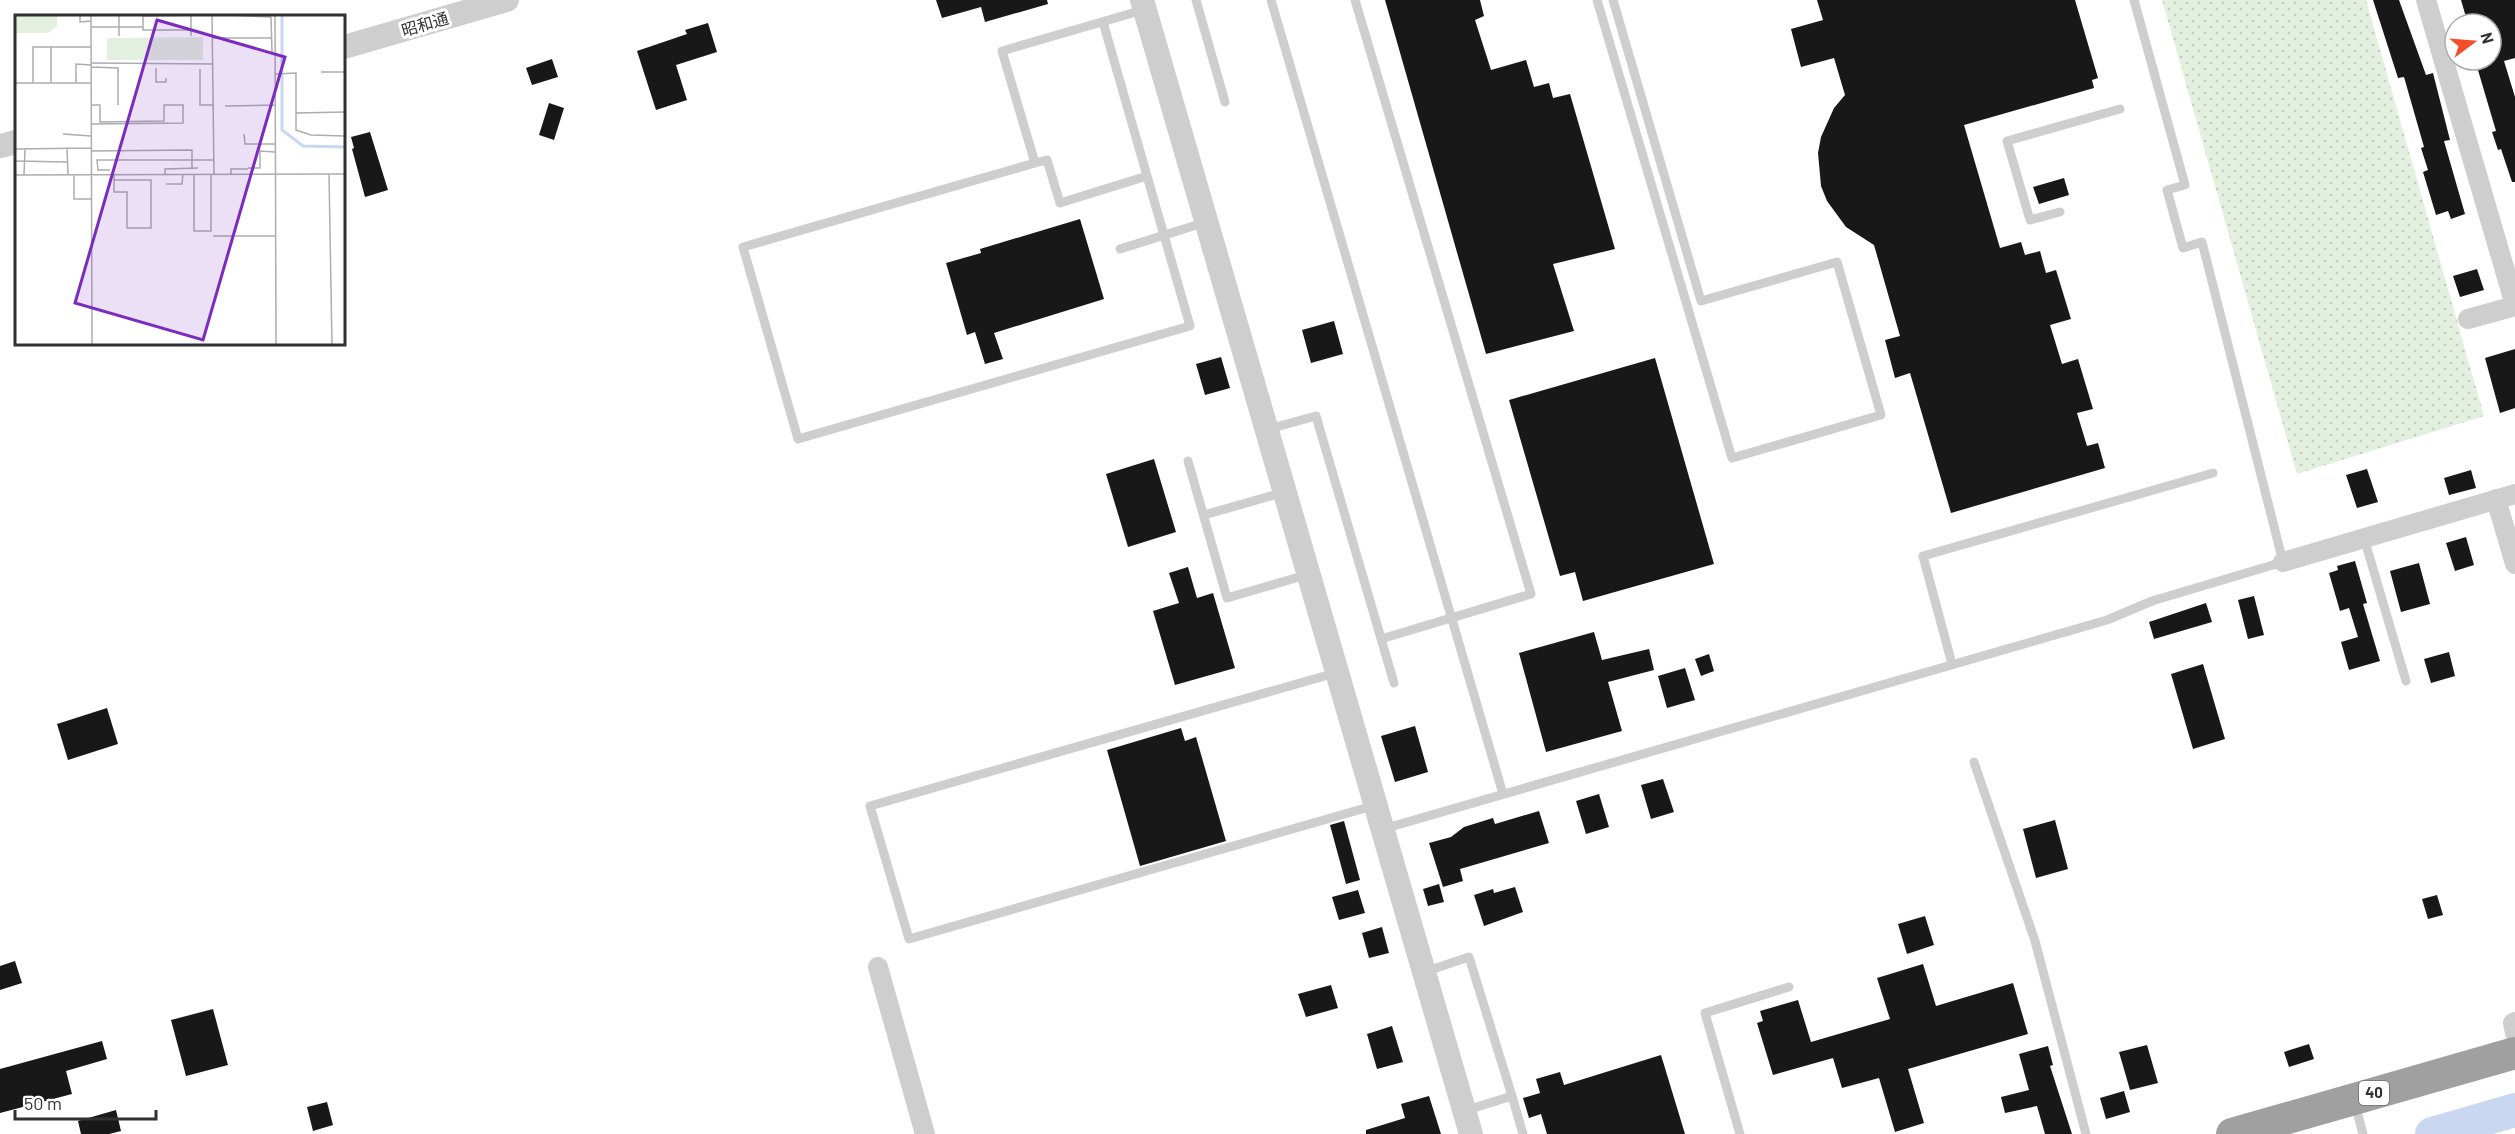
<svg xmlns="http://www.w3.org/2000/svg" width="2515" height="1134" viewBox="0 0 2515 1134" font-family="Barlow,'Noto Sans JP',sans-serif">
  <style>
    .grass { fill: url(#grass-dots) }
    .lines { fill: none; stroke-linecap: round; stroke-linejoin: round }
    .river { stroke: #cad7f0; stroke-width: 34 }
    .building { fill: #181818 }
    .service { stroke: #cecece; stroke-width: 9 }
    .minor { stroke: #cecece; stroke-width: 20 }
    .tertiary { stroke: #cecece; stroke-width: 24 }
    .trunk { stroke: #a0a0a0; stroke-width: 32 }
    .labels { text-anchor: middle; stroke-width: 6; stroke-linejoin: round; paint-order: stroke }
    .shield { fill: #fff; stroke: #6f6f6f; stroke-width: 1.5 }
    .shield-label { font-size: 15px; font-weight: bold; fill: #313131 }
    .street-label { font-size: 16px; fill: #313131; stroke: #fff }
    .inset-river { fill: none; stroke: #cad7f0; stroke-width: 3 }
    .inset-road { fill: none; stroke: #adadad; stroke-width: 1.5 }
    .view { fill: #7b2cbf; fill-opacity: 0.15; stroke: #7b2cbf; stroke-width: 3 }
    .inset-edge { fill: none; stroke: #313131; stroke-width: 3 }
  </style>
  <defs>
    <pattern id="grass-dots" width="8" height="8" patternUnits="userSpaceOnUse" patternTransform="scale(1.5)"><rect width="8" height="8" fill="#e3efdf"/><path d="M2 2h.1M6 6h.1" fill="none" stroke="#c3cdc0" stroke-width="1.8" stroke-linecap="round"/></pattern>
  </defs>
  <rect width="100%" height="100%" fill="#fff"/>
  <path class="grass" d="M 2162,0 L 2366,0 L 2484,416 L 2297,474 Z"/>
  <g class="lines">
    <path class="river" d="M 2432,1134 L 2515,1110"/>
  </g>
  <path class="building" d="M 936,0 L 1047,0 L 1048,4 L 985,22 L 981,7 L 942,18 Z
    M 1385,0 L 1480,0 L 1484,16 L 1475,20 L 1491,70 L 1526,60 L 1534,87 L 1549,83 L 1553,98 L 1570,94 L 1615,249 L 1553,264 L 1574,331 L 1486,354 Z
    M 1817,0 L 2075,0 L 2098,78 L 2092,80 L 2094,88 L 1964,125 L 2000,248 L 2021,242 L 2025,255 L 2040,251 L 2046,273 L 2056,270 L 2071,319 L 2050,325 L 2062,364 L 2078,359 L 2093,409 L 2077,413 L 2087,446 L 2098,443 L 2105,468 L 1951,513 L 1910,373 L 1895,378 L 1885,340 L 1900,336 L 1874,245 L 1846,227 L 1827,201 L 1821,186 L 1818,153 L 1821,137 L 1834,108 L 1845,95 L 1834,58 L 1801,67 L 1791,29 L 1823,20 Z
    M 2373,0 L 2399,0 L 2426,75 L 2433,73 L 2450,140 L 2444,141 L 2465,214 L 2451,219 L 2448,211 L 2436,215 L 2423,172 L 2428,170 L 2421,148 L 2424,147 L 2404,77 L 2398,78 Z
    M 2461,0 L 2515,0 L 2515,58 L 2504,61 L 2515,97 L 2515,182 L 2512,182 L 2501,149 L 2498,150 L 2492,132 L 2496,131 L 2475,60 L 2491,60 L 2491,24 L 2468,24 Z
    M 708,23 L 717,52 L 676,65 L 687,100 L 656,110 L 637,51 L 687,34 L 685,30 Z
    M 552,59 L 558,77 L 532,85 L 526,68 Z
    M 549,103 L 564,108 L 554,140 L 539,135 Z
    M 370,132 L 388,190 L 365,197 L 352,149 L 354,148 L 351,137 Z
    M 2064,178 L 2069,195 L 2039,204 L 2033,187 Z
    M 1080,219 L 1104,299 L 994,333 L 1003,359 L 985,364 L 975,332 L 967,335 L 946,263 L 981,253 L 980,249 Z
    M 2477,269 L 2484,290 L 2460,297 L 2453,276 Z
    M 1334,321 L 1343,354 L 1311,363 L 1302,330 Z
    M 2515,349 L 2515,408 L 2500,413 L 2485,358 Z
    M 1221,357 L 1230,388 L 1205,395 L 1196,364 Z
    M 1655,358 L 1714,564 L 1583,601 L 1575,572 L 1560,576 L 1509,400 Z
    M 1154,459 L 1176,532 L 1128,547 L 1106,474 Z
    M 2367,469 L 2378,502 L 2357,508 L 2346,475 Z
    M 2471,470 L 2476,488 L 2449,495 L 2444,478 Z
    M 2466,537 L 2474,565 L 2455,571 L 2446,543 Z
    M 2355,561 L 2367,603 L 2363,604 L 2380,661 L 2349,670 L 2341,642 L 2358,637 L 2349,608 L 2340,611 L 2329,573 L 2338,570 L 2337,566 Z
    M 2419,563 L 2430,604 L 2401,612 L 2390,571 Z
    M 1188,567 L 1197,598 L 1213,593 L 1235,668 L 1175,685 L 1153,611 L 1179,603 L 1169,573 Z
    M 2254,596 L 2264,635 L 2248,639 L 2238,600 Z
    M 2206,603 L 2212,622 L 2154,639 L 2149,622 Z
    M 1594,632 L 1602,660 L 1649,649 L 1654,670 L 1608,682 L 1622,731 L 1546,752 L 1519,653 Z
    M 2449,652 L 2455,676 L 2431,683 L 2424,659 Z
    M 1709,654 L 1714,671 L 1701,676 L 1695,659 Z
    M 2203,664 L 2225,739 L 2193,749 L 2171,674 Z
    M 1685,668 L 1695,700 L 1667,708 L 1658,676 Z
    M 107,708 L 118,744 L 68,760 L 57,724 Z
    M 1415,726 L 1428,772 L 1395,782 L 1381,736 Z
    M 1181,728 L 1185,741 L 1196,737 L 1226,841 L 1140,866 L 1107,750 Z
    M 1663,779 L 1674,812 L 1651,819 L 1641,785 Z
    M 1599,794 L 1609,827 L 1586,834 L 1576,801 Z
    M 1539,811 L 1549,843 L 1460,869 L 1463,881 L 1443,887 L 1429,843 L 1451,837 L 1464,827 L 1493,818 L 1495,824 Z
    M 2055,820 L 2068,869 L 2036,878 L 2023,829 Z
    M 1344,821 L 1360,880 L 1346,884 L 1330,825 Z
    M 1439,884 L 1444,902 L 1428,906 L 1423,889 Z
    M 1515,887 L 1523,912 L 1484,926 L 1474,895 L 1493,889 L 1494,893 Z
    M 1358,890 L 1365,913 L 1339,920 L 1332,897 Z
    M 2437,895 L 2443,915 L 2428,919 L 2422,899 Z
    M 1925,916 L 1934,945 L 1907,954 L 1898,924 Z
    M 1382,927 L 1389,953 L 1369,958 L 1362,933 Z
    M 15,961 L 22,983 L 0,990 L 0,966 Z
    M 1923,964 L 1936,1006 L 2013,983 L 2028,1034 L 1908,1069 L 1924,1123 L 1895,1132 L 1879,1078 L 1842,1088 L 1833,1058 L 1773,1075 L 1757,1023 L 1763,1021 L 1760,1011 L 1798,1000 L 1811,1042 L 1890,1019 L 1877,978 Z
    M 1331,985 L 1338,1008 L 1306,1017 L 1298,994 Z
    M 213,1009 L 228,1065 L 186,1076 L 171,1020 Z
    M 1392,1026 L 1403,1062 L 1377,1069 L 1367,1034 Z
    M 102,1041 L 107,1059 L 66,1071 L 72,1094 L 0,1113 L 0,1069 Z
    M 2309,1044 L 2314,1059 L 2289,1067 L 2284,1052 Z
    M 2147,1045 L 2158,1083 L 2130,1090 L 2119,1052 Z
    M 2048,1046 L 2053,1065 L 2050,1066 L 2072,1134 L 2045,1134 L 2037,1106 L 2005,1113 L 2001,1097 L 2029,1090 L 2019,1054 Z
    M 1661,1055 L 1685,1134 L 1547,1134 L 1541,1114 L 1529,1118 L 1523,1098 L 1540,1093 L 1536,1079 L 1560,1072 L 1564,1085 Z
    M 2124,1091 L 2130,1112 L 2106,1119 L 2100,1098 Z
    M 1429,1096 L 1441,1134 L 1366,1134 L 1366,1130 L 1405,1118 L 1401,1104 Z
    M 327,1102 L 333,1125 L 313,1131 L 307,1107 Z
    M 116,1110 L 121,1131 L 109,1134 L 81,1134 L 78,1121 Z"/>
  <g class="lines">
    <path class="service" d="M 1196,0 L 1225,102
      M 1271,0 L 1503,794
      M 1355,0 L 1531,594 L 1381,639
      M 1597,0 L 1732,458 L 1881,415 L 1837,262 L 1701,301 L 1613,0
      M 1103,22 L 1190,326 L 798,439 L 743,247 L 1035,163 L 1002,51 L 1143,10
      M 1035,163 L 1047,160 L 1060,203 L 1147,176
      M 2060,212 L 2030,220 L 2007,141 L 2120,109
      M 1120,249 L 1206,222
      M 1269,429 L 1316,416 L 1394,683
      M 1188,461 L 1227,598 L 1306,575
      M 1204,515 L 1285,492
      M 2364,538 L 2406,681
      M 1952,664 L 1923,556 L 2213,473
      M 1335,673 L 870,806 L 909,939 L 1376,805
      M 1974,762 L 2035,941 L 2086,1134
      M 1383,829 L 2107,620 L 2152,601 L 2283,562 L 2202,242 L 2183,248 L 2167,190 L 2185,185 L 2134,0
      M 1424,972 L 1469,957 L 1512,1096 L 1464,1111
      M 1512,1096 L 1523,1134
      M 2355,1104 L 2363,1134
      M 1740,1134 L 1705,1013 L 1789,987"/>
    <path class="minor" d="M 2426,0 L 2515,305
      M 2468,319 L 2515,306
      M 2496,499 L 2515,564
      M 2283,562 L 2515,494
      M 878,967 L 925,1134
      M 2515,1022 L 2513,1023 L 2515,1033"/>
    <path class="tertiary" d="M 1142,0 L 1471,1134
      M 344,47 L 507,0
      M 0,146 L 16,142"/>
    <path class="trunk" d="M 2232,1134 L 2515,1053"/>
  </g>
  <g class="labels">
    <rect class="shield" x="2359" y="1081" width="30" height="24" rx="4.5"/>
    <g class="shield-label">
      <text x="2374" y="1098">40</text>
    </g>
    <g class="street-label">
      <text transform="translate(425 24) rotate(-16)" y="6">昭和通</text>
    </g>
  </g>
  <g transform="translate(15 15)">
    <rect width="330" height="330" fill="#fff"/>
    <path d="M 188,22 L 188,45 L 92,45 L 92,23 Z" fill="#e3efdf"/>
    <path d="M 0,0 L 42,0 L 42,11 L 33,18 L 0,18 Z" fill="#e3efdf"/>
    <path class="inset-river" d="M 267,0 L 267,115 L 288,131 L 330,132"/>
    <path class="inset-road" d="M 65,0 L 65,7 L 76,6M 76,0 L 77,330M 128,0 L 128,15 L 176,15M 176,0 L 176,21M 197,0 L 199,159M 215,0 L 256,2 L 257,37M 260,0 L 261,330M 128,1 L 176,0M 76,12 L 128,12M 104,21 L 104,0M 197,23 L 256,23M 36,32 L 36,67M 77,48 L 198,49M 76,52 L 103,53 L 103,90M 141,53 L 141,67 L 151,67 L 151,63M 185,54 L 185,90 L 198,90M 306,57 L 330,57M 261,59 L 281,58 L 281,115 L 296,120 L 330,121M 0,68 L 76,68M 18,68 L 18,32 L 76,32M 61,68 L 61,49 L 76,50M 76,90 L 85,90 L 85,107 L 149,106 L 149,90 L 168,90 L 168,108 L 76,109M 210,91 L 260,90M 281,98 L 330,97M 48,119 L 76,121M 229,119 L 230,129 L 260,129M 52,133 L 53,159M 0,134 L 76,133M 76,136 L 177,135 L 177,153M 0,146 L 53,147M 233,153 L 245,153 L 245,136 L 260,137M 95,155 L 83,155 L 82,145 L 199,145M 179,159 L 179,216 L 196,216 L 196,159M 216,159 L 216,154 L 233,154M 314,159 L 317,330M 0,160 L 330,159M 9,160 L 10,134M 59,160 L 59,184 L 77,184M 99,160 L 99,177 L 112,177 L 112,213 L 136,213 L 136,165 L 99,165M 150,160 L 150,154 L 183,153M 151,169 L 167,169 L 168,159M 198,221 L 260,221"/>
    <path class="view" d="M 142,5 L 270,42 L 188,325 L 60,288 Z"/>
    <rect width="330" height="330" class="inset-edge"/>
  </g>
  <g transform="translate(2473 42) rotate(74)"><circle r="28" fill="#ffffff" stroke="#adadad" stroke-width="1.5"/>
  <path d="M0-4.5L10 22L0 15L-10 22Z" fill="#f54d27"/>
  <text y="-9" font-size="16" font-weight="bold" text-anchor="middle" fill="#313131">N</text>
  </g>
  <path d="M15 1110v9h141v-9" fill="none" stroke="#313131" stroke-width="3"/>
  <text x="24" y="1110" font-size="18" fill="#313131" stroke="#ffffff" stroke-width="4.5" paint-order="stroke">50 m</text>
</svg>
